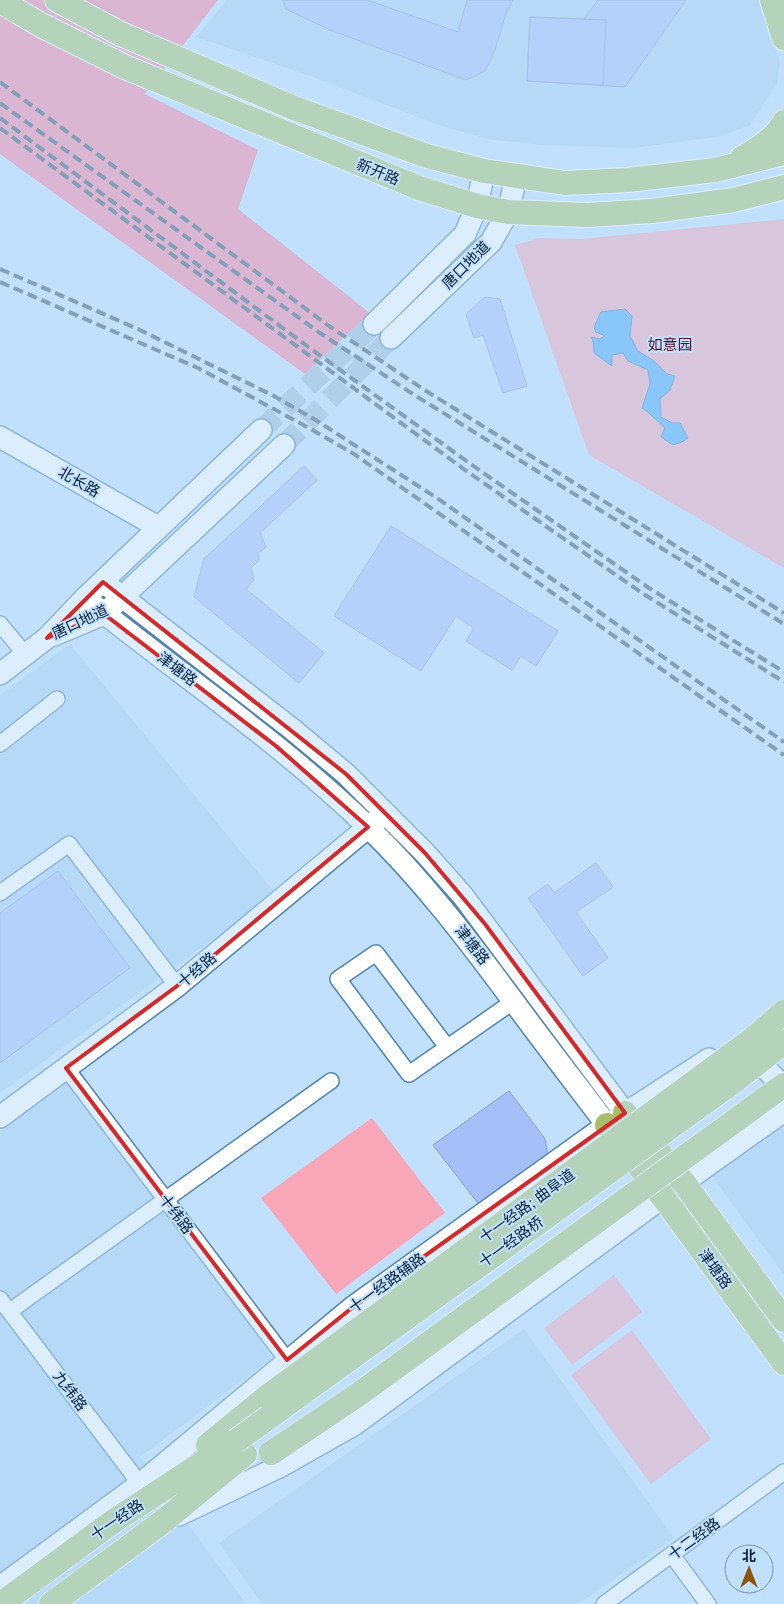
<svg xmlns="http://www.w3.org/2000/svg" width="784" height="1604" viewBox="0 0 784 1604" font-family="Helvetica,'Noto Sans SC',sans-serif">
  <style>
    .built { fill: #acd1f1 }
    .green { fill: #f7a7b7 }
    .forest { fill: #fa84a0 }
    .water { fill: #47a8f6; stroke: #3580bc }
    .building { fill: #a5bff9; stroke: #859ed8 }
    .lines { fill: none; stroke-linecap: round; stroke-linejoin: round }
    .secondary-tunnel { stroke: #9cbad5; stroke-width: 21; stroke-dasharray: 21 11; stroke-linecap: butt }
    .street-casing { stroke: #4f84b2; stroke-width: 18 }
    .secondary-casing { stroke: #4f84b2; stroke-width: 24 }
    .primary-casing { stroke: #fff; stroke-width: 26 }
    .street { stroke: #fff; stroke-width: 15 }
    .secondary { stroke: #fff; stroke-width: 21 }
    .primary { stroke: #a8c06b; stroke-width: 24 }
    .rail { stroke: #3a5368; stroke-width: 4; stroke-dasharray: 10 5; stroke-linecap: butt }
    .primary-bridge-casing { stroke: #fff; stroke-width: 26; stroke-linecap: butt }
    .primary-bridge { stroke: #a8c06b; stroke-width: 24 }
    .marked { fill: none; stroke: #d62828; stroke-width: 4; stroke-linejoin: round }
    .labels { text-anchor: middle; stroke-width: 4; stroke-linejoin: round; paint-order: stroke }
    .street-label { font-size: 15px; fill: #0b2133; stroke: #c0e0fe }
    .park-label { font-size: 15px; fill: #591028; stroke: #c0e0fe }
  </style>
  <rect width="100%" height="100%" fill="#c0e0fe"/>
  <path class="built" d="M 227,0 L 761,0 L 780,63 L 777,84 L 750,125 L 722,136 L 634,148 L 542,145 L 487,139 L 439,125 L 310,76 L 196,37 Z
    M 70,644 L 276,894 L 0,1093 L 0,695 Z
    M 75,1069 L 272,1358 L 140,1457 L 246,1604 L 0,1604 L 0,1128 Z
    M 784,1120 L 784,1275 L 711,1175 Z
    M 524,1329 L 674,1538 L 578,1604 L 262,1604 L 219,1543 Z"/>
  <path class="green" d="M 784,219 L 784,568 L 589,455 L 515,245 L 540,238 L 581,239 Z
    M 372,1118 L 445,1213 L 336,1294 L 261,1198 Z
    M 614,1275 L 642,1312 L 572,1365 L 544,1328 Z
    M 632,1330 L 711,1439 L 651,1484 L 571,1375 Z"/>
  <path class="forest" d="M 0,0 L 218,0 L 145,94 L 258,150 L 238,209 L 370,313 L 305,374 L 0,154 Z"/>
  <path class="water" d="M 625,309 L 632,316 L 630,336 L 638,351 L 654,361 L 667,374 L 675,376 L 670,390 L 660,399 L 661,417 L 672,423 L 680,423 L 688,438 L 682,442 L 673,445 L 661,437 L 665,428 L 649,413 L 642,408 L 650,384 L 648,370 L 628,361 L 623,353 L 612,355 L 612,366 L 594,353 L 593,341 L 591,337 L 599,339 L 605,336 L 596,332 L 594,327 L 601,312 Z"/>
  <path class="building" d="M 283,0 L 367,0 L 458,32 L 467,0 L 513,0 L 506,13 L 495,50 L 485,71 L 466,80 L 330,30 L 286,9 Z
    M 598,0 L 686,0 L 625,87 L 527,81 L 530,17 L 584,19 Z
    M 530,17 L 606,20 L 603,85 L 527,81 Z
    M 485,297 L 500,299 L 527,386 L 503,393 L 483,335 L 474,338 L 466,314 Z
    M 304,466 L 317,480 L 260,533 L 266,547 L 258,553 L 259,560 L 251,568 L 254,580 L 246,589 L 324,653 L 299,683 L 194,597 L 204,559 Z
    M 391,526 L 558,631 L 536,666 L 521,656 L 512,670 L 466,641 L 474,628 L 456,616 L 421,671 L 334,616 Z
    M 596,863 L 613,887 L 576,912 L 608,958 L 583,976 L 528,898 L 548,884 L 554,893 Z
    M 58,871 L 130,968 L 0,1063 L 0,913 Z
    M 509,1091 L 545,1139 L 547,1149 L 547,1157 L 481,1207 L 433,1145 Z"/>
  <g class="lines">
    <path class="secondary-tunnel" d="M 261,430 L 374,324
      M 284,445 L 391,338"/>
    <g class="street-casing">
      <path id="street" d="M 0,624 L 25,654
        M 0,744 L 57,699
        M 0,893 L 69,844 L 177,986
        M 447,1047 L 376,953 L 338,979 L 409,1074 L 514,1001
        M 66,1068 L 287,1360
        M 0,1299 L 140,1484
        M 10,1311 L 331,1081
        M 672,1555 L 708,1604
        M 604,1604 L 784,1472"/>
    </g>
    <g class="secondary-casing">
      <path id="secondary" d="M 374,324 L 465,234 L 477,206 L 484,171
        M 391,338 L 491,242 L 508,212 L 516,177
        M 0,437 L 158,527
        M 103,582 L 292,729 L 346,774 L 425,853 L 463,896 L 625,1113
        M 85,598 C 179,674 279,741 366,825 C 422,879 468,940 514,1002 C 544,1043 576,1084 607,1125
        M 54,635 L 104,614 L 284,445
        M 0,674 L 47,638 L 85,598 L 261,430
        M 747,1050 L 784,1087
        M 0,1117 L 177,986 L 378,819
        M 179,1515 L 281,1466 L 355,1424 L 663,1197 L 784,1111
        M 0,1587 L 140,1484 L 353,1307 L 607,1125 L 709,1059"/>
    </g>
    <g class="primary-casing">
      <path id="primary" d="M 57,0 L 121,34 L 294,108 L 427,156 L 484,171 L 565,183 L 628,180 L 715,170 L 784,153
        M 772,0 L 784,38
        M 0,1 L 41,25 L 125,67 L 419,188 L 477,206 L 508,212 L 588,215 L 652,211 L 734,200 L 784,187
        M 742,158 C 757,150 776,138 784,122
        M 625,1113 L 684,1183 L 784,1320
        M 607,1125 L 663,1197 L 784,1363
        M 208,1445 L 267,1397
        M 1,1604 L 111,1523 L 236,1441
        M 51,1604 L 161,1523 L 245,1454"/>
    </g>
    <use href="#street" class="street"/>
    <use href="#secondary" class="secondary"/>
    <use href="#primary" class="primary"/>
    <path class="rail" d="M 0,82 L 329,326 L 423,389 L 784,613
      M 0,103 L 320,333 L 416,396 L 784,624
      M 0,118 L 307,346 L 472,465 L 649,588 L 784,672
      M 0,128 L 465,470 L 642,593 L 784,682
      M 0,269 L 138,329 L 272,395 L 314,419 L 437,498 L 784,742
      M 0,282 L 198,368 L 307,427 L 354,454 L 784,755"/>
    <g class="primary-bridge-casing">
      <path id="primary-bridge" d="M 267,1397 L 753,1039 L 784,1012
        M 236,1441 L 733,1082 L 784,1042
        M 271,1453 L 359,1394 L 784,1085"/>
    </g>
    <use href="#primary-bridge" class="primary-bridge"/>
  </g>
  <path d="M0 0H784V1604H0ZM 103,582 L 346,774 L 425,853 L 485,924 L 625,1113 L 353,1307 L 287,1360 L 66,1068 L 177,986 L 368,827 L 276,746 L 104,614 L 47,638 Z" fill="#c0e0fe" fill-opacity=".55" fill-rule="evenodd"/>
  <path class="marked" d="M 103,582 L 346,774 L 425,853 L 485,924 L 625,1113 L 353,1307 L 287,1360 L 66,1068 L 177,986 L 368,827 L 276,746 L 104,614 L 47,638 Z"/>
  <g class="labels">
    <g class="street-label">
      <text transform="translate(378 172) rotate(22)" y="5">新开路</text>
      <text transform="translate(466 265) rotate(-45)" y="5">唐口地道</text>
      <text transform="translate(79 482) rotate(30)" y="5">北长路</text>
      <text transform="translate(80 622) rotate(-25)" y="5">唐口地道</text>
      <text transform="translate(177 669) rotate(37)" y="5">津塘路</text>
      <text transform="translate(472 945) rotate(52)" y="5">津塘路</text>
      <text transform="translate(197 970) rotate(-40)" y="5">十经路</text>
      <text transform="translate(527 1206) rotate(-36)" y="5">十一经路; 曲阜道</text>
      <text transform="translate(176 1214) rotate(53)" y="5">十纬路</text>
      <text transform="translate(511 1242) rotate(-36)" y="5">十一经路桥</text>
      <text transform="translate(715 1269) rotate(54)" y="5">津塘路</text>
      <text transform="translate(387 1283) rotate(-36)" y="5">十一经路辅路</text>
      <text transform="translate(70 1391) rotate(53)" y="5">九纬路</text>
      <text transform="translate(117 1520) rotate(-34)" y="5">十一经路</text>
      <text transform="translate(694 1539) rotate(-36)" y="5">十二经路</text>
    </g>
    <g class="park-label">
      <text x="670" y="350">如意园</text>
    </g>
  </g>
  <g transform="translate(749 1569)"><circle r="24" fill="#c0e0fe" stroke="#7894ad"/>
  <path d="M0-4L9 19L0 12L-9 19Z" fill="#8d550a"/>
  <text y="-8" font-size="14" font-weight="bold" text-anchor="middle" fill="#0b2133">北</text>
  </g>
</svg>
